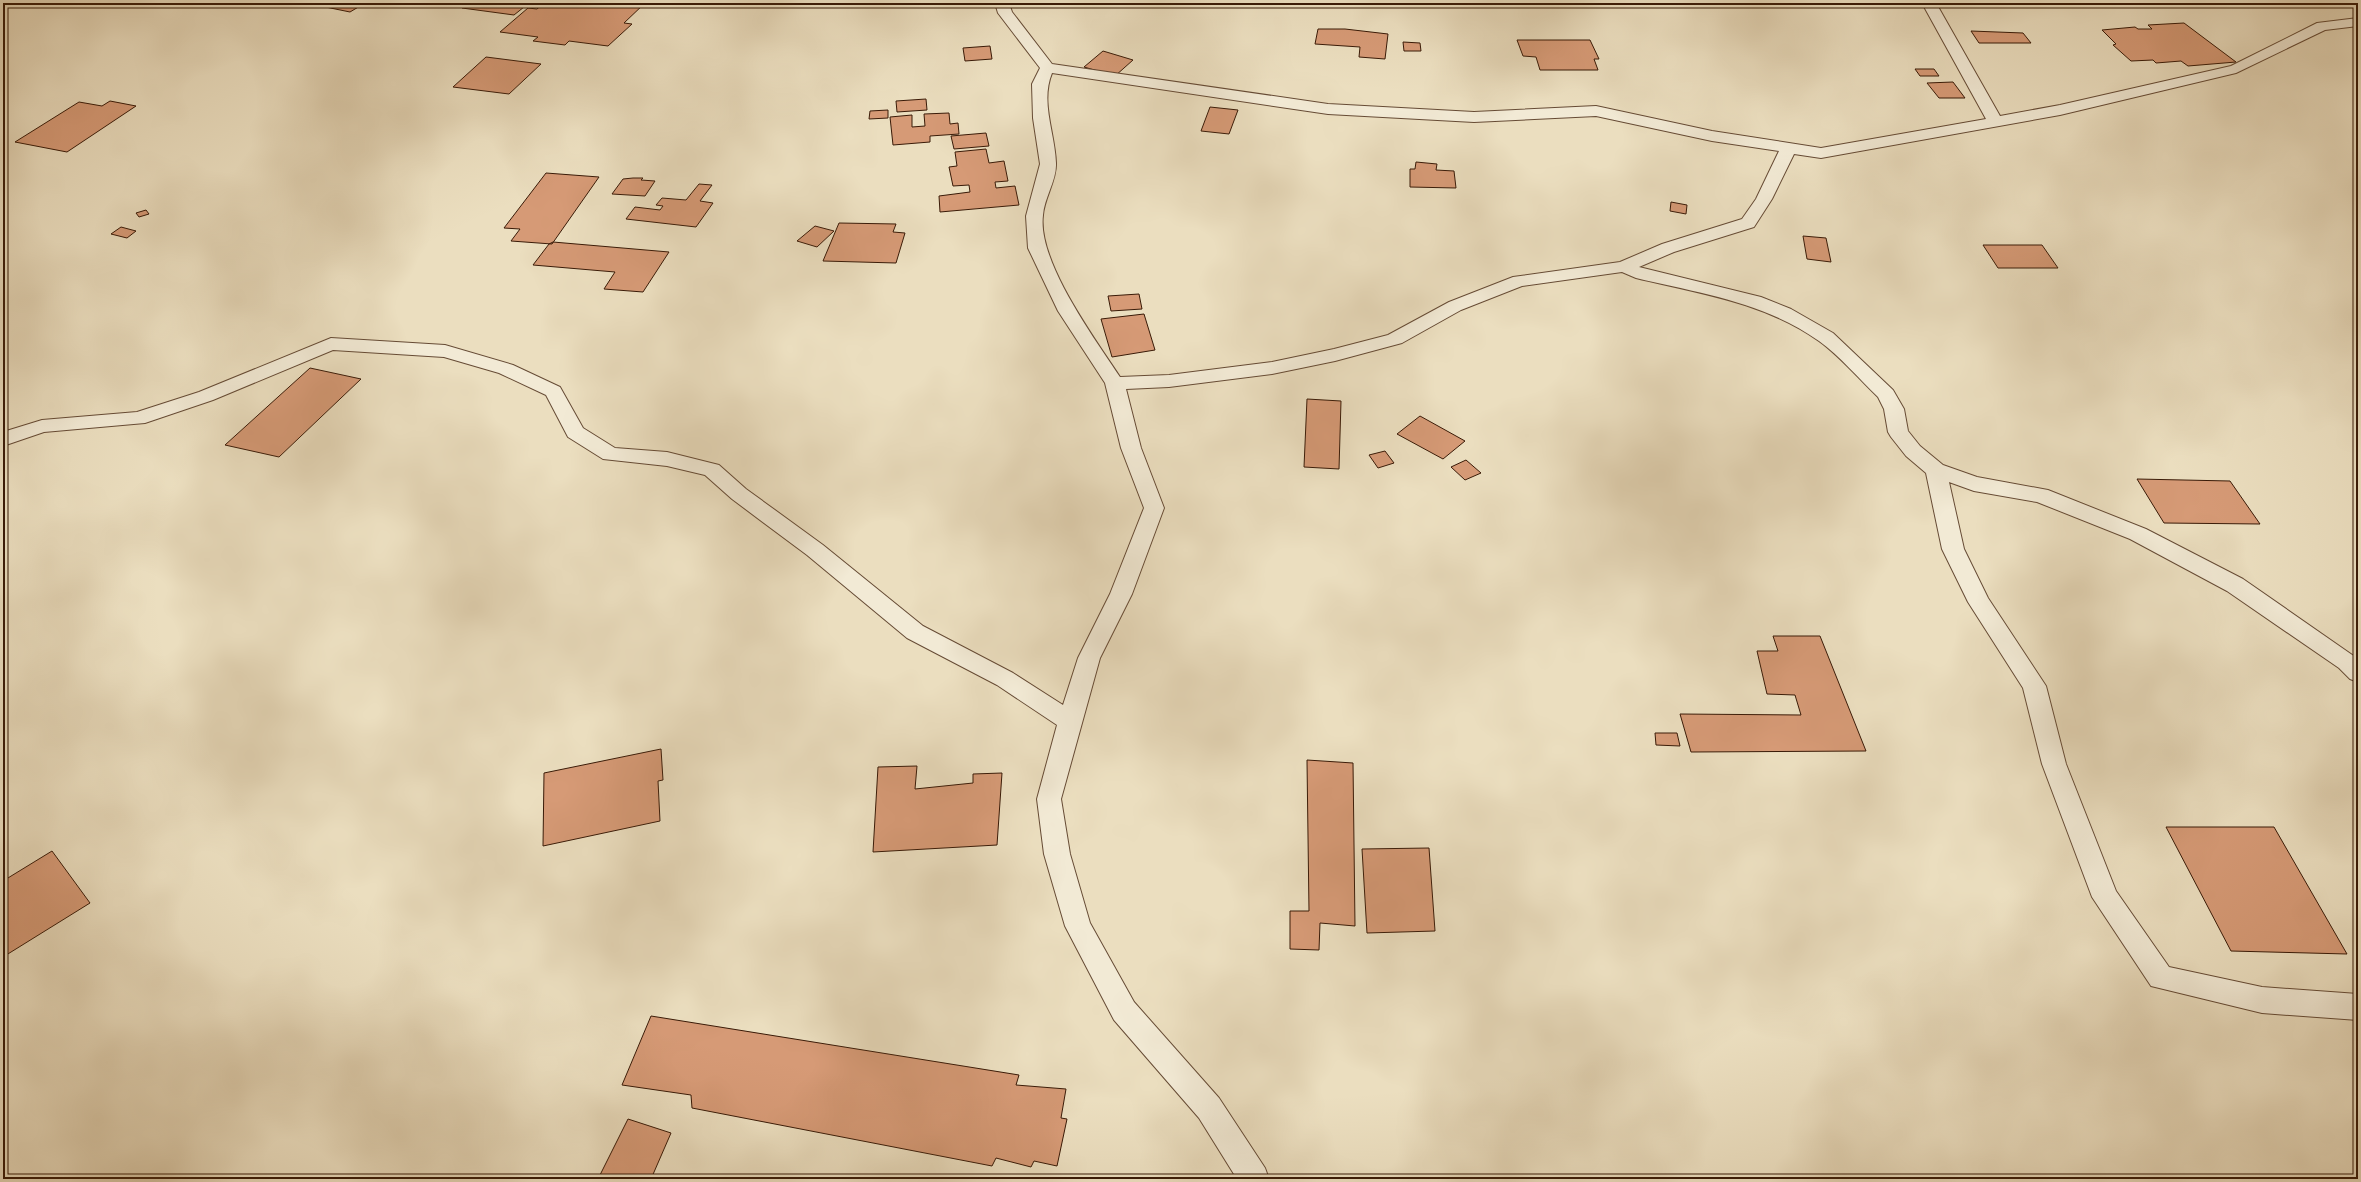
<svg xmlns="http://www.w3.org/2000/svg" width="2361" height="1182" viewBox="0 0 2361 1182" font-family="'Libre Bodoni',serif">
  <style>
    .building { fill: #d69a76; stroke: #391a07 }
    .lines { fill: none; stroke-linecap: round; stroke-linejoin: round }
    .street-casing { stroke: #664b35; stroke-width: 2 }
    .street { fill: #f2ead5; fill-rule: evenodd }
  </style>
  <rect width="100%" height="100%" fill="#ebdebf"/>
  <filter id="stains"><feTurbulence type="fractalNoise" baseFrequency=".005" numOctaves="4"/><feColorMatrix values="0 0 0 0 .2 0 0 0 0 .09 0 0 0 0 .02 0 0 0 .5 -.17"/></filter>
  <radialGradient id="worn" r=".72"><stop offset=".6" stop-color="#630" stop-opacity="0"/><stop offset="1" stop-color="#630" stop-opacity=".3"/></radialGradient>
  <path class="building" d="M 313,3 L 365,3 L 350,12 L 311,4 Z
    M 469,3 L 529,3 L 514,15 L 462,8 Z
    M 544,3 L 645,3 L 624,23 L 632,24 L 608,46 L 569,41 L 565,45 L 533,41 L 538,37 L 500,32 L 528,8 L 537,9 Z
    M 2184,23 L 2236,62 L 2188,66 L 2181,61 L 2156,63 L 2153,60 L 2131,61 L 2113,45 L 2116,44 L 2102,30 L 2135,27 L 2138,29 L 2152,29 L 2148,25 Z
    M 1318,29 L 1345,29 L 1388,34 L 1385,59 L 1359,57 L 1360,47 L 1315,44 Z
    M 1971,31 L 2023,33 L 2031,43 L 1979,43 Z
    M 1517,40 L 1590,40 L 1599,59 L 1594,59 L 1598,70 L 1540,70 L 1536,57 L 1523,56 Z
    M 1403,42 L 1420,43 L 1421,51 L 1404,51 Z
    M 990,46 L 992,59 L 965,61 L 963,48 Z
    M 1103,51 L 1133,60 L 1115,76 L 1084,67 Z
    M 486,57 L 541,64 L 509,94 L 453,87 Z
    M 1915,69 L 1934,69 L 1939,76 L 1920,76 Z
    M 1953,82 L 1965,98 L 1939,98 L 1927,83 Z
    M 926,99 L 927,110 L 897,112 L 896,101 Z
    M 110,101 L 136,106 L 67,152 L 15,142 L 79,102 L 102,106 Z
    M 1210,107 L 1238,110 L 1229,134 L 1201,131 Z
    M 888,110 L 888,118 L 869,119 L 870,111 Z
    M 949,113 L 950,124 L 958,123 L 959,134 L 930,136 L 930,142 L 893,145 L 890,117 L 912,115 L 912,127 L 925,126 L 924,114 Z
    M 986,133 L 989,146 L 954,149 L 951,136 Z
    M 986,149 L 989,163 L 1004,161 L 1008,181 L 995,182 L 996,188 L 1015,186 L 1019,205 L 940,212 L 939,196 L 970,192 L 969,185 L 953,186 L 949,167 L 957,166 L 955,152 Z
    M 1416,162 L 1437,164 L 1436,170 L 1454,171 L 1456,188 L 1410,187 L 1410,169 L 1415,169 Z
    M 546,173 L 599,177 L 552,244 L 511,241 L 520,229 L 504,228 Z
    M 633,178 L 643,178 L 641,180 L 655,181 L 645,196 L 612,194 L 623,179 Z
    M 699,184 L 712,185 L 700,201 L 713,203 L 696,227 L 626,219 L 635,207 L 660,210 L 663,206 L 656,205 L 662,198 L 686,200 Z
    M 1671,202 L 1687,205 L 1686,214 L 1670,211 Z
    M 146,210 L 149,214 L 139,217 L 136,213 Z
    M 839,223 L 896,224 L 893,232 L 905,233 L 896,263 L 823,261 Z
    M 815,226 L 834,231 L 817,247 L 797,241 Z
    M 121,227 L 136,231 L 127,238 L 111,234 Z
    M 1803,236 L 1826,238 L 1831,262 L 1807,259 Z
    M 553,242 L 669,252 L 643,292 L 604,289 L 615,272 L 533,265 L 549,244 Z
    M 1983,245 L 2042,245 L 2058,268 L 1998,268 Z
    M 1139,294 L 1142,309 L 1111,311 L 1108,296 Z
    M 1144,314 L 1155,350 L 1112,357 L 1101,319 Z
    M 310,368 L 361,379 L 279,457 L 225,445 Z
    M 1307,399 L 1341,401 L 1339,469 L 1304,467 Z
    M 1420,416 L 1465,441 L 1443,459 L 1397,434 Z
    M 1385,451 L 1394,463 L 1378,468 L 1369,455 Z
    M 1466,460 L 1481,473 L 1465,480 L 1451,467 Z
    M 2137,479 L 2230,481 L 2260,524 L 2164,523 Z
    M 1773,636 L 1820,636 L 1866,751 L 1691,752 L 1680,714 L 1801,715 L 1795,695 L 1767,694 L 1757,651 L 1778,651 Z
    M 1655,733 L 1677,733 L 1680,746 L 1656,745 Z
    M 661,749 L 663,780 L 658,781 L 660,821 L 543,846 L 544,773 Z
    M 1307,760 L 1353,763 L 1355,926 L 1320,923 L 1319,950 L 1290,949 L 1290,911 L 1309,911 Z
    M 917,766 L 915,789 L 973,783 L 973,774 L 1002,773 L 997,845 L 873,852 L 878,767 Z
    M 2166,827 L 2274,827 L 2347,954 L 2231,951 Z
    M 1429,848 L 1435,931 L 1367,933 L 1362,849 Z
    M 52,851 L 90,903 L 3,957 L 3,881 Z
    M 651,1016 L 1019,1075 L 1016,1085 L 1066,1089 L 1061,1118 L 1067,1119 L 1057,1166 L 1034,1161 L 1031,1167 L 996,1158 L 992,1166 L 692,1108 L 691,1095 L 622,1085 Z
    M 628,1119 L 671,1133 L 651,1179 L 598,1179 Z"/>
  <g class="lines">
    <g class="street-casing">
      <path id="street" d="M 995,3 L 1009,3 L 1012,12 L 1052,64 L 1328,104 L 1474,112 L 1596,106 L 1712,131 L 1821,148 L 1986,119 L 1922,3 L 1936,3 L 2000,116 L 2060,105 L 2231,66 L 2317,23 L 2358,18 L 2358,26 L 2325,30 L 2236,73 L 2060,115 L 1821,158 L 1794,154 L 1772,199 L 1754,227 L 1674,252 L 1639,267 L 1761,297 L 1791,309 L 1833,333 L 1893,390 L 1904,409 L 1908,431 L 1920,446 L 1943,465 L 1977,477 L 2048,490 L 2146,529 L 2243,579 L 2358,659 L 2358,682 L 2350,679 L 2339,668 L 2227,591 L 2130,539 L 2037,502 L 1974,491 L 1949,482 L 1964,549 L 1988,598 L 2046,686 L 2066,764 L 2116,891 L 2169,967 L 2262,987 L 2358,994 L 2358,1020 L 2262,1013 L 2151,986 L 2092,897 L 2042,764 L 2023,688 L 1968,602 L 1942,549 L 1926,473 L 1906,456 L 1891,437 L 1888,432 L 1884,409 L 1878,397 C 1859,379 1840,356 1819,341 C 1764,302 1699,293 1636,278 L 1622,272 L 1522,286 L 1461,310 L 1402,343 L 1335,361 L 1272,374 L 1169,387 L 1126,389 L 1141,448 L 1164,508 L 1132,594 L 1100,658 L 1061,799 L 1070,854 L 1090,923 L 1134,1002 L 1219,1098 L 1265,1168 L 1269,1179 L 1237,1179 L 1199,1118 L 1114,1020 L 1065,926 L 1044,854 L 1037,799 L 1057,725 L 997,685 L 907,638 L 807,555 L 732,499 L 705,475 L 667,466 L 603,459 L 568,437 L 546,395 L 499,373 L 444,357 L 333,350 L 213,400 L 145,423 L 44,432 L 3,446 L 3,432 L 42,420 L 137,412 L 199,392 L 331,338 L 445,345 L 513,365 L 560,387 L 583,428 L 615,448 L 667,452 L 719,465 L 746,489 L 823,545 L 923,626 L 1013,673 L 1063,705 L 1078,658 L 1110,594 L 1144,508 L 1121,448 L 1105,383 L 1058,311 L 1028,248 L 1026,216 L 1040,164 L 1033,118 L 1032,84 L 1040,68 L 998,13 ZM 1052,73 L 1328,114 L 1474,122 L 1596,116 L 1712,141 L 1779,151 L 1756,199 L 1742,219 L 1662,244 L 1620,262 L 1513,277 L 1449,302 L 1388,335 L 1334,349 L 1272,362 L 1169,375 L 1120,377 C 1095,339 1037,261 1043,215 C 1044,198 1057,180 1056,163 C 1055,133 1040,102 1052,73 Z"/>
    </g>
    <use href="#street" class="street"/>
  </g>
  <rect width="2361" height="1182" fill="none" stroke="#ebdebf" stroke-width="16"/>
  <rect x="4" y="4" width="2353" height="1174" fill="none" stroke="#391a07" stroke-width="2"/>
  <rect x="8" y="8" width="2345" height="1166" fill="none" stroke="#391a07"/>
  <rect width="100%" height="100%" filter="url(#stains)"/>
  <rect width="100%" height="100%" fill="url(#worn)"/>
</svg>
